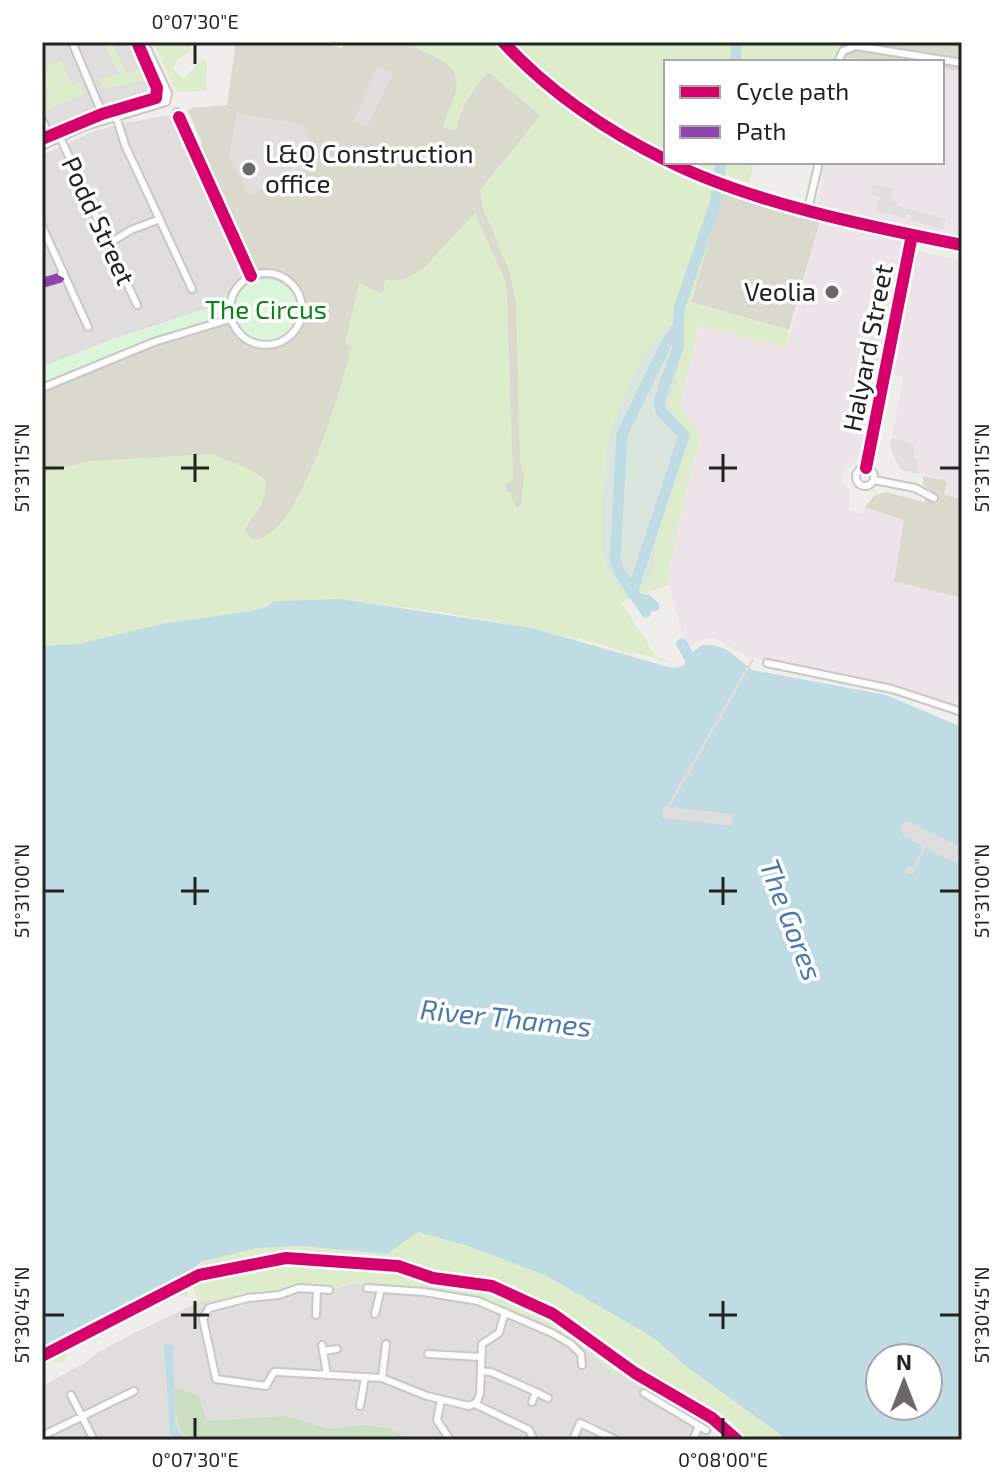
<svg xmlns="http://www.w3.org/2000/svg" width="1004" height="1482" viewBox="0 0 1004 1482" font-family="'Exo 2',sans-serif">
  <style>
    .residential { fill: #dfdedc }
    .industrial { fill: #ede4e9 }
    .construction { fill: #d9d9cd }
    .grass { fill: #ddeccb }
    .forest { fill: #cbdec1 }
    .wetland { fill: #d9e6de }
    .park { fill: #daf5da }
    .parking { fill: #e0dfde }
    .water { fill: #bfdbe3; fill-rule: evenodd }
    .pier { fill: #dedddd }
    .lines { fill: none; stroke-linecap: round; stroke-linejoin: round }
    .river { stroke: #bfdbe3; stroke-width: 11 }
    .minor-casing { stroke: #c9c8c7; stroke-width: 10 }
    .minor { stroke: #fdfcfc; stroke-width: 6 }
    .quiet { stroke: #8e44ad; stroke-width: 10; stroke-dasharray: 20 10; stroke-linecap: butt }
    .cycleway-casing { stroke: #fff; stroke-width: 17 }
    .cycleway { stroke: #d6006c; stroke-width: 12 }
    .ticks { fill: none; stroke: #222; stroke-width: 3 }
    .poi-dot { fill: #6a6968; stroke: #fff; stroke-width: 3 }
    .labels { text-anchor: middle; stroke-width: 7; stroke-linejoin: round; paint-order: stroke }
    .poi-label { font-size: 26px; fill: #222; stroke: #fff; text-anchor: start }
    .street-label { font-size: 26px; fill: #222; stroke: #fff }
    .park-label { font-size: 26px; fill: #0c8416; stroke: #fff }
    .water-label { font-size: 28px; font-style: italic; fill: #4a7aab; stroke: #fff }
    .neatline { fill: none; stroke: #222; stroke-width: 3 }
    .ticks-label { font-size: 20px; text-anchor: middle; fill: #222 }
  </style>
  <rect width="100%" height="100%" fill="#f0eeeb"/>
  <path class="residential" d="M 42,42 L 132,42 L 149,79 L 152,96 L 104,109 L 42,137 Z
    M 182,113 L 258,276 L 252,278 L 233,298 L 232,307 L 204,310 L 147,326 L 42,367 L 42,155 L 92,132 L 119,124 Z
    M 354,1283 L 413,1287 L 470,1295 L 546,1323 L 586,1349 L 593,1348 L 596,1356 L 650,1384 L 714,1427 L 709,1436 L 703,1440 L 42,1440 L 42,1386 L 85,1363 L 97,1353 L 132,1334 L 206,1299 L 274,1292 L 297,1284 L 337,1288 Z"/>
  <path class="industrial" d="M 942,68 L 962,71 L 962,239 L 893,224 L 818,205 L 824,162 L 942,162 Z
    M 820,221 L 906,242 L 861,454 L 850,468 L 845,468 L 842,482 L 850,489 L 849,510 L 864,514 L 865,507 L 904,519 L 894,581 L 962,598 L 962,692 L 957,692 L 955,705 L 945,701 L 941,711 L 892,689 L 747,656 L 716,639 L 709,638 L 697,641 L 689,648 L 685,642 L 669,585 L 680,405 L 699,324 L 786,348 Z
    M 915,250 L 962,261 L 962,499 L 944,495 L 947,481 L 900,469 L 890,447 L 903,377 L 892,374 Z"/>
  <path class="construction" d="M 236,42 L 321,42 L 342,48 L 344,42 L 493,42 L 533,81 L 589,124 L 661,166 L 568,502 L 480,583 L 42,605 L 42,367 L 147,326 L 204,310 L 231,307 L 238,289 L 258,276 L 196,146 L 202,143 L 188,111 L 192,108 L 227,105 Z
    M 840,42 L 962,42 L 962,71 L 942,68 L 942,62 L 839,58 Z
    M 723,192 L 820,221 L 789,330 L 691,302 Z
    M 923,476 L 947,481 L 944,495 L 962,499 L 962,598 L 894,581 L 904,520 L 865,507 L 874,496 L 886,492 L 924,502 L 930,490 L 923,485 Z"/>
  <path class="grass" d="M 103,42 L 112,42 L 127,74 L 142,68 L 146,80 L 104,89 L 99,79 L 120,74 Z
    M 153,42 L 190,42 L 190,52 L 176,60 L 173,69 L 183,79 L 203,58 L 207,65 L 206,91 L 178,92 L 175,89 Z
    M 415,42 L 493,42 C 562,114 632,154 723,192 L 691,302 L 789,330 L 786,348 L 699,325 L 680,405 L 700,437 L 670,562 L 669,585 L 621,602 L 656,656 L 672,663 L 633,652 L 631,654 L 579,638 L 578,640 L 532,628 L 440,612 L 341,599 L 275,601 L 267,607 L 250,611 L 78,644 L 42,646 L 42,473 L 90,461 L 212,454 L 247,468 L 265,479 C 269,500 255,512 245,529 L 251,539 C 298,547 341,384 352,347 L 345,343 L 359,283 L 383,294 L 385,280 L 403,280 L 423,269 L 475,213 L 505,280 L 507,292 L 513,476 L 512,482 L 506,483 L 507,492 L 512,493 L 512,499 L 517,508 L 521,505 L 524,474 L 520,464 L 516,305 L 510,272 L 483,209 L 480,190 L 540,116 L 490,73 L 485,75 L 465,103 L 456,130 L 443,128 C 444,117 451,108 454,98 C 465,64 437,59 412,46 Z
    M 512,42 L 840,42 L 838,62 L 666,62 L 666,152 C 608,124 559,86 512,42 Z
    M 61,60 L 72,86 L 81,83 L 85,94 L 48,109 L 44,100 L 51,96 L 42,76 L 42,70 L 50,66 L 62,91 L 51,65 Z
    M 687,162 L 738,162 L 753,166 L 749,183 Z
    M 417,1232 L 468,1246 L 547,1276 L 654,1338 L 683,1364 L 788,1440 L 747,1440 L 716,1416 L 641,1372 L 562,1314 L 496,1283 L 428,1272 L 401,1263 L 308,1256 L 272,1258 L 186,1275 C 238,1231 325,1250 387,1254 Z
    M 293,1260 L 403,1269 L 429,1279 L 486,1286 L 542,1310 L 650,1384 L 621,1370 L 615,1375 L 594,1357 L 593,1349 L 586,1349 L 546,1323 L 470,1295 L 413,1287 L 354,1283 L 331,1288 L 330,1286 L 297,1284 L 274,1292 L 199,1302 L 189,1281 L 261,1264 Z
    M 187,1282 L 190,1288 L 188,1290 L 189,1297 L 178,1296 L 175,1293 L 68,1351 L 64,1362 L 56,1361 L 42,1365 L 47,1356 Z"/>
  <path class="forest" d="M 174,1388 L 198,1395 L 207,1421 L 286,1416 L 329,1429 L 366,1425 L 392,1429 L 407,1440 L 191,1440 C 174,1429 176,1406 174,1388 Z"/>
  <path class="wetland" d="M 676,321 C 692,337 673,384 668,405 L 690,438 L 656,540 L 652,580 L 632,593 L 624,592 C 615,582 608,574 605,561 C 599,539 605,468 608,443 C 611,422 640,358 653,341 C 659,332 667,326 676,321 Z"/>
  <path class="park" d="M235 310a31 31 0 1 1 62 0a31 31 0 1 1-62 0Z
    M 220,304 L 220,317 L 156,336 L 42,384 L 42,367 L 44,366 L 115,338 Z"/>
  <path class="parking" d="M 378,66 L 393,73 L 367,128 L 353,121 Z
    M 237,113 L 302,124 L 319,163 L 249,195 L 229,156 Z
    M 873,184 L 893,189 L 890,200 L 897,202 L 897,206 L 946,219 L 944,229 L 910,220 L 911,215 L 906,214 L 905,218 L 876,211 L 880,197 L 871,194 Z
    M 892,438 L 915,444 L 913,458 L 918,460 L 916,474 L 900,469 L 890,447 Z"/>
  <path class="water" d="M 341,599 L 532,628 L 672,668 L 683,666 L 693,652 L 702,645 L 712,645 L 726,649 L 752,670 L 886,695 L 962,727 L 962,1440 L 788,1440 L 683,1364 L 654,1338 L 547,1276 L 468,1246 L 418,1232 L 387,1254 L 301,1246 L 256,1248 L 201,1262 L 186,1275 L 112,1317 L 42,1352 L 42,646 L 78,644 L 162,624 L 251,611 L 267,607 L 274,601 ZM 880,1358 L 928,1358 L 928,1406 L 880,1406 Z
    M 164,1344 L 173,1345 L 175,1424 L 184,1440 L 174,1440 L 170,1433 Z"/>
  <path class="pier" d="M 752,658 L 754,660 L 670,807 L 733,814 L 732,826 L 662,818 L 663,806 L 667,806 Z
    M 909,821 L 962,848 L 962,866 L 925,848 L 913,875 L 905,872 L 907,866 L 914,868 L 923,846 L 902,835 L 901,824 Z"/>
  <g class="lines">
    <path class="river" d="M 735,62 L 737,42
      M 632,593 L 684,435 L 661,411 L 659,401 L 678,347 L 679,309 L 716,201 L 721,162
      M 637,599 L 647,600 L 654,606
      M 646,612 L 619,571 L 615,560 L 622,434 L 666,344 L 678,326
      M 682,644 L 695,668"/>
    <g class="minor-casing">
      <path id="minor" d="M 72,42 L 105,120
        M 503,42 C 549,92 605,130 666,160
        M 843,51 L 856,46 L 962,63
        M 838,62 L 843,51
        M 177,112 L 251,276
        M 116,116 L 125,145 L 192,289
        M 42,120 L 52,141
        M 60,137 L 137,305
        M 42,146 L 83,127 L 166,102 L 168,93 L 144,42
        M 670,162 C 752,203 871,227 962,245
        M 808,209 L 819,162
        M 42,226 L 88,327
        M 108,244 L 131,230 L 160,219
        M230 309a36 36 0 1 1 72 0a36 36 0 1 1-72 0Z
        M 42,283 L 59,278 L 63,271
        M 42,388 L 154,342 L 230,319
        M856 477a9 9 0 1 1 18 0a9 9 0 1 1-18 0Z
        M 866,468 L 912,235
        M 874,480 L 915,488 L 934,498
        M 767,663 L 892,689 L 962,712
        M 367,1288 L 424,1292 L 478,1301 L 552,1333 L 571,1344 L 581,1354 L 582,1365
        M 329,1290 L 299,1288 L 279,1295 L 248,1298 L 209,1308 L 203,1319 L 216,1379 L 266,1386 L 274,1372 L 278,1372 L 382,1378 L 427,1396 L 469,1406 L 477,1402 L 480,1394 L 482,1344 L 499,1333 L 505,1312
        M 375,1314 L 381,1289
        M 316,1315 L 317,1289
        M 322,1345 L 327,1375
        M 323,1351 L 337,1349
        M 428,1354 L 481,1357
        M 481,1371 L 491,1372 L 536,1392 L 532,1402
        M 382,1378 L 386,1344
        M 536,1392 L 548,1398
        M 644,1393 L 706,1430
        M 71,1395 L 94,1440
        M 441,1400 L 437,1420 L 450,1440
        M 475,1404 L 529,1430 L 534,1440
        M 360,1406 L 365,1377
        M 42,1436 L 134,1391
        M 573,1440 L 580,1423 L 616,1440
        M 693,1440 L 699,1426"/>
    </g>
    <use href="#minor" class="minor"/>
    <path class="quiet" d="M 42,283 L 59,278 L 63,271"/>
    <g class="cycleway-casing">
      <path id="cycleway" d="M 503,42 C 549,92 605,130 666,160
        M 179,117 L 251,276
        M 42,139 L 102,114 L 156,98 L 157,88 L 137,42
        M 670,162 C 752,203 871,227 962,245
        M 866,468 L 912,235
        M 42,1356 L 199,1275 L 286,1258 L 398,1266 L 433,1278 L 492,1286 L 553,1314 L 635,1373 L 712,1418 L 737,1440"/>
    </g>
    <use href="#cycleway" class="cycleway"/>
  </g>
  <path class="ticks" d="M 195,44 L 195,64M 195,454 L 195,482M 723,454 L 723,482M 44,468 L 64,468M 181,468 L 209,468M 709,468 L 737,468M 940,468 L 960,468M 195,877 L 195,905M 723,877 L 723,905M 44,891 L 64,891M 181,891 L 209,891M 709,891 L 737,891M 940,891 L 960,891M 195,1301 L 195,1329M 723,1301 L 723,1329M 44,1315 L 64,1315M 181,1315 L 209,1315M 709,1315 L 737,1315M 940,1315 L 960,1315M 195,1418 L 195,1438M 723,1418 L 723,1438"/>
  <g class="poi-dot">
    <circle cx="249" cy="169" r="8"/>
    <circle cx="832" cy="292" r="8"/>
  </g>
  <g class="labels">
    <g class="poi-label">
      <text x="265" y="163">L&amp;Q Construction<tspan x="265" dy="30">office</tspan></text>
      <text x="816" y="301" text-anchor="end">Veolia</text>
    </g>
    <g class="street-label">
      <text transform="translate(98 221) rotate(65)" y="9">Podd Street</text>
      <text transform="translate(868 348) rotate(-79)" y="9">Halyard Street</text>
    </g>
    <g class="park-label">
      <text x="266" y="319">The Circus</text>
    </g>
    <g class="water-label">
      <text transform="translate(791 920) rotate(69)" y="10">The Gores</text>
      <text transform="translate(506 1018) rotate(6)" y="10">River Thames</text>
    </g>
  </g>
  <rect width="1004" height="1482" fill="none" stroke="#ffffff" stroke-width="88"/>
  <rect x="664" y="60" width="280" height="104" fill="#ffffff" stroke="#a7a7a7" stroke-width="2"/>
  <rect x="680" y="86" width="40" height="12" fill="#d6006c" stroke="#a7a7a7" stroke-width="2"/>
  <text x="736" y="100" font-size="24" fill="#222222">Cycle path</text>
  <rect x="680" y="126" width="40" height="12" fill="#8e44ad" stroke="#a7a7a7" stroke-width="2"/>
  <text x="736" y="140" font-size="24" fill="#222222">Path</text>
  <g transform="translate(904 1382)"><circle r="38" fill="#ffffff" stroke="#a7a7a7" stroke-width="2"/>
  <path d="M0-6L14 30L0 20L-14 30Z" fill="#6a6968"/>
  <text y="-12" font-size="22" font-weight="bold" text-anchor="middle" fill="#222222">N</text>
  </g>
  <rect x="44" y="44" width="916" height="1394" class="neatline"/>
  <g class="ticks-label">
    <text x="195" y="29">0°07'30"E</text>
    <text transform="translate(22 468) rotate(-90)" y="7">51°31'15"N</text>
    <text transform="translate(982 468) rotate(-90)" y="7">51°31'15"N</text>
    <text transform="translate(22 891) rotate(-90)" y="7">51°31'00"N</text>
    <text transform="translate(982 891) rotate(-90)" y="7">51°31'00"N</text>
    <text transform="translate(22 1315) rotate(-90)" y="7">51°30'45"N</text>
    <text transform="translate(982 1315) rotate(-90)" y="7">51°30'45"N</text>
    <text x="195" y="1467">0°07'30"E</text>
    <text x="723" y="1467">0°08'00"E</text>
  </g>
</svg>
